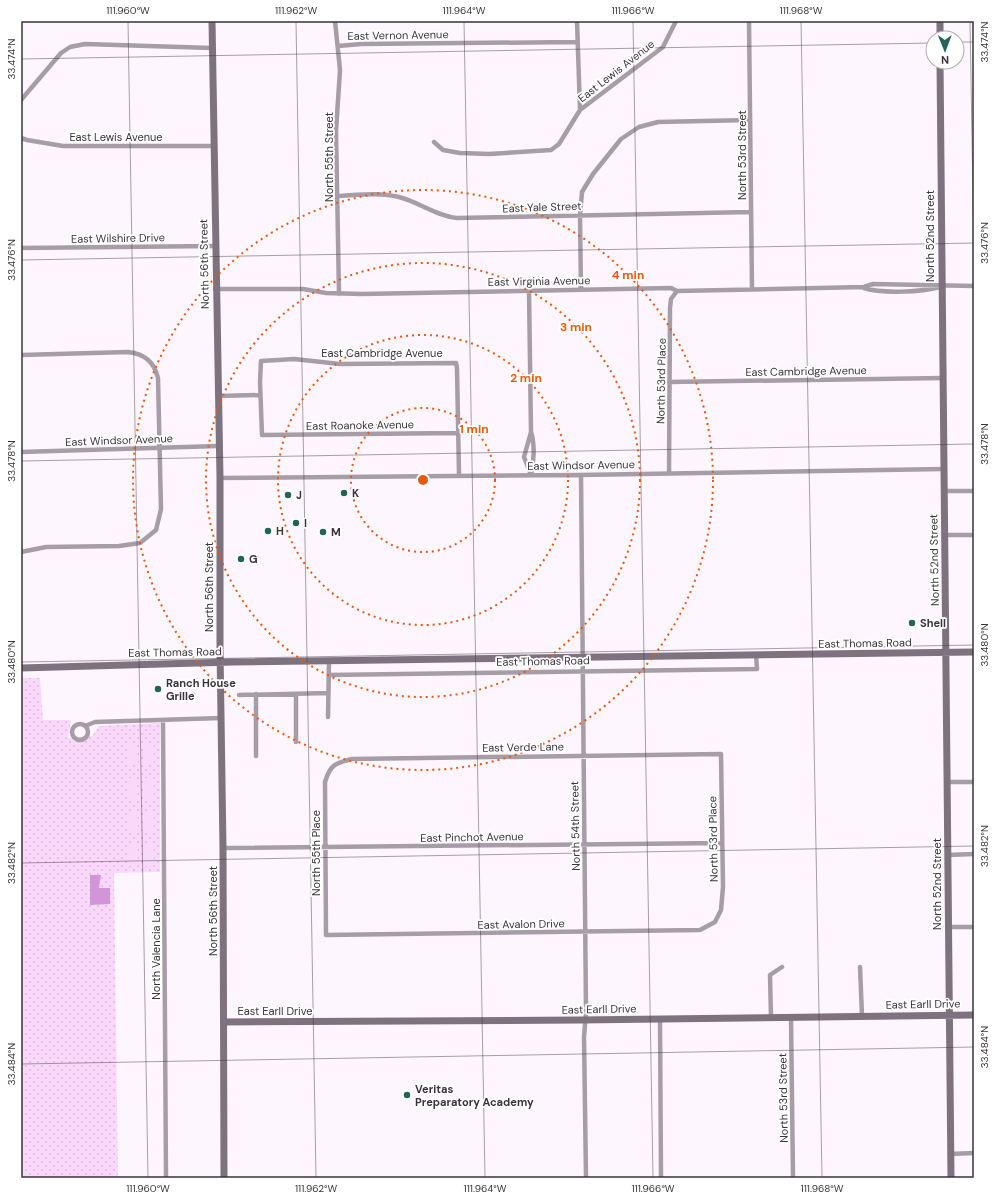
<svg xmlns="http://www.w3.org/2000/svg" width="995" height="1199" viewBox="0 0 995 1199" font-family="'DM Sans',sans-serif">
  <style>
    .grass { fill: url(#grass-dots) }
    .pitch { fill: #fad8fc }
    .water { fill: #d295d7 }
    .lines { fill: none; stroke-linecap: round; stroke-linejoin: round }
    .street { stroke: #a69da6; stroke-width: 4.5 }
    .secondary { stroke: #7e727f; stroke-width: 7 }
    .ticks { fill: none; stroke: #3b333c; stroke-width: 1; stroke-opacity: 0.45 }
    .ring { fill: none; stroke: #e8590c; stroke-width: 2; stroke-dasharray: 2 4 }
    .poi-dot { fill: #226555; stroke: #fff; stroke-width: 1.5 }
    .labels { text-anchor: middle; stroke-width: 3.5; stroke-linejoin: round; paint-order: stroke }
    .street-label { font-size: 11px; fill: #3b333c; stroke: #fff }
    .poi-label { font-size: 11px; font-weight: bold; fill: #3b333c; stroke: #fff; text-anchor: start }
    .centre { fill: #e8590c; stroke: #fff; stroke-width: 2 }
    .ring-label { font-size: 12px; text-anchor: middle; font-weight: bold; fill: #e8590c; stroke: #fff; stroke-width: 3.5; stroke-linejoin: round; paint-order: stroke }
    .neatline { fill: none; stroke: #3b333c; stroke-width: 1.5 }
    .ticks-label { font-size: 10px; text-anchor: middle; fill: #3b333c }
  </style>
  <defs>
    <pattern id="grass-dots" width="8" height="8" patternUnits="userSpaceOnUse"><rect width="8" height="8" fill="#fad8fc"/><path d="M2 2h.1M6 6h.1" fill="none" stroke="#d7bad9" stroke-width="1.8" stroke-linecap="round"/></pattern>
  </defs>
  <rect width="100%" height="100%" fill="#fef6fe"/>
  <path class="grass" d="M 21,678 L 40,678 L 43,720 L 71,720 L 68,738 L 92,736 L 99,726 L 160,723 L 160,872 L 114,873 L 118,1178 L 21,1178 Z"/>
  <path class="pitch" d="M 127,743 L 137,743 L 138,765 L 127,765 Z
    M 144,743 L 154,743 L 154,765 L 144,765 Z
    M 127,778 L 137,778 L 138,800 L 128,800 Z
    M 144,778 L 154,778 L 154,800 L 144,800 Z
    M 127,811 L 138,811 L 138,833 L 127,833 Z
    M 144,811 L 154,811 L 154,833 L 144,833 Z
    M 128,844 L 138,844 L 138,866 L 128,866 Z
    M 144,844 L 154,844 L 154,866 L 144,866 Z"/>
  <path class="water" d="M 90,875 L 101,875 L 99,888 L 110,888 L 110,904 L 90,905 Z"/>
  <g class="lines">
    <path class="street" d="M 335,21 L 340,70 L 336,131 L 339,294
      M 577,21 L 580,110
      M 749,21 L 752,289
      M 338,46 L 361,44 L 577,42
      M 21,100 L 61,53 L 70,47 L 85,44 L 212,48
      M 21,138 L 27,140 L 63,146 L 213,146
      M 434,142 L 443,150 L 460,153 L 489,154 L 551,150 L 559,144 L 580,110 L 663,47 L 676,21
      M 338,196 C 358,195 380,192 399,197 C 419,202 436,216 457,218 L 751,212
      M 21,248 L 215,246
      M 864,288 C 882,294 922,292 940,287
      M 215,289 L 303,289 L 326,293 L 362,294 L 671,288 L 677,291 L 864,287 L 873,284 L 974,286
      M 581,290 L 580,215 L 582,192 L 593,174 L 621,139 L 639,127 L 658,122 L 750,120
      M 529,291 L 531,432 C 535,444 534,462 531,475
      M 21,355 L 128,352 C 145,354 154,362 158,378 L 161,509 L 156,530 L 140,543 L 119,546 L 46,547 L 21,552
      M 669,382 L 943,378
      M 218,396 L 260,395
      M 531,432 L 524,457 L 531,475
      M 458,433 L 262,435 L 260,382 L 261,361 L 294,359 L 340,364 L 456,363 L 457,368 L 459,475
      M 21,452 L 218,446
      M 669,473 L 670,308 L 671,299 L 677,291
      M 581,475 L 586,1012 L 584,1037 L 586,1178
      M 220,478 L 579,475 L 943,469
      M 944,491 L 974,491
      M 945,535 L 974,535
      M 329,675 L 757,669 L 756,655
      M 239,695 L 328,693
      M 328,717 L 329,661
      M 163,720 L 166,1178
      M72 732a8 8 0 1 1 16 0a8 8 0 1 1-16 0Z
      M 85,726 L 95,722 L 221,718
      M 296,742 L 296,694
      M 721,754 L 723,887 L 721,910 L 715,922 L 700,930 L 326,935 L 325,782 C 330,765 335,763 352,759 Z
      M 256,756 L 256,694
      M 948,782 L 974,782
      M 223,848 L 721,843
      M 948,855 L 974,854
      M 948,927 L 974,927
      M 860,967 L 862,1016
      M 791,1017 L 793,1178
      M 771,1018 L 770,975 L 782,967
      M 660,1019 L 661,1178
      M 950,1154 L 974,1153"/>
    <path class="secondary" d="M 212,21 L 220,478 L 220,650 L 223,848 L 224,1178
      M 940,21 L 940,38
      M 940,62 L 951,1178
      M 21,668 L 233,662 L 974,652
      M 224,1022 L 580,1020 L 974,1015"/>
  </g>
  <path class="ticks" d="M 128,21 L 148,1178M 296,21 L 316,1178M 464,21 L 485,1178M 633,21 L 653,1178M 801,21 L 822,1178M 970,21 L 974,256M 957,42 L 974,42M 21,59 L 933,43M 21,260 L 974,243M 21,461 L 974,444M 21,662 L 974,645M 21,863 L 974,846M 21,1064 L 974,1047"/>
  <g class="ring">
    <circle cx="423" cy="480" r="72"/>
    <circle cx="423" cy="480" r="145"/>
    <circle cx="423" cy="480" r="217"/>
    <circle cx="423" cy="480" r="290"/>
  </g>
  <g class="poi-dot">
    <circle cx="344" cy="493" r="4"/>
    <circle cx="288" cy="495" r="4"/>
    <circle cx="296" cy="523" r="4"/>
    <circle cx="268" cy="531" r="4"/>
    <circle cx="323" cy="532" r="4"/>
    <circle cx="241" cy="559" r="4"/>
    <circle cx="912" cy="623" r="4"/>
    <circle cx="158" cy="689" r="4"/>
    <circle cx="407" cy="1095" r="4"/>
  </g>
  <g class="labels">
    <g class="street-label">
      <text transform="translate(398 35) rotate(-1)" y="4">East Vernon Avenue</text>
      <text transform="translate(616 71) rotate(-38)" y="4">East Lewis Avenue</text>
      <text x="116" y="141">East Lewis Avenue</text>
      <text transform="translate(742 155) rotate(-90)" y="4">North 53rd Street</text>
      <text transform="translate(329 157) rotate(-90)" y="4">North 55th Street</text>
      <text transform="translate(542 207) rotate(-2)" y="4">East Yale Street</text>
      <text transform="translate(930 236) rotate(-90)" y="4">North 52nd Street</text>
      <text transform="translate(118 238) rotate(-1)" y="4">East Wilshire Drive</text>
      <text transform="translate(204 264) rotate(-91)" y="4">North 56th Street</text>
      <text transform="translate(539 281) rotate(-1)" y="4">East Virginia Avenue</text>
      <text x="382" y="357">East Cambridge Avenue</text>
      <text transform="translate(806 371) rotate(-1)" y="4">East Cambridge Avenue</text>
      <text transform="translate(661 381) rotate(-89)" y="4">North 53rd Place</text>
      <text transform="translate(360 425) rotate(-1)" y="4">East Roanoke Avenue</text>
      <text transform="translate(119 440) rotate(-2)" y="4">East Windsor Avenue</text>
      <text transform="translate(581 465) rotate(-1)" y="4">East Windsor Avenue</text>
      <text transform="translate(934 560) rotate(-91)" y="4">North 52nd Street</text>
      <text transform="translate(209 587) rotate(-90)" y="4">North 56th Street</text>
      <text transform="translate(865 643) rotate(-1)" y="4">East Thomas Road</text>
      <text transform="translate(175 652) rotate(-1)" y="4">East Thomas Road</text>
      <text transform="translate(543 661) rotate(-1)" y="4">East Thomas Road</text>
      <text transform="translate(523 747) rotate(-1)" y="4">East Verde Lane</text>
      <text transform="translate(575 826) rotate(-91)" y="4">North 54th Street</text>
      <text transform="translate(472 837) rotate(-1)" y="4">East Pinchot Avenue</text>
      <text transform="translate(713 839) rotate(-91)" y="4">North 53rd Place</text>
      <text transform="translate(316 853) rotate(-90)" y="4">North 55th Place</text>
      <text transform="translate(937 884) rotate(-90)" y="4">North 52nd Street</text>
      <text transform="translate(213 911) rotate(-90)" y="4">North 56th Street</text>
      <text transform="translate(521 924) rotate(-1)" y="4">East Avalon Drive</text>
      <text transform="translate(156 949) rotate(-90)" y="4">North Valencia Lane</text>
      <text transform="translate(923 1004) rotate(-1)" y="4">East Earll Drive</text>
      <text transform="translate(599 1009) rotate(-1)" y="4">East Earll Drive</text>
      <text x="275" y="1015">East Earll Drive</text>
      <text transform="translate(783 1098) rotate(-91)" y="4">North 53rd Street</text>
    </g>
    <g class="poi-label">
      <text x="352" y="497">K</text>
      <text x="296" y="499">J</text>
      <text x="304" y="527">I</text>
      <text x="276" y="535">H</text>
      <text x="331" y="536">M</text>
      <text x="249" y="563">G</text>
      <text x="920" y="627">Shell</text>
      <text x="166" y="687">Ranch House<tspan x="166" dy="13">Grille</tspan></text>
      <text x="415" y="1093">Veritas<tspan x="415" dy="13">Preparatory Academy</tspan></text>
    </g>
  </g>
  <circle cx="423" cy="480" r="6" class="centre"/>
  <g class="ring-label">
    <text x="628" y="279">4 min</text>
    <text x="576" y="331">3 min</text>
    <text x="526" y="382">2 min</text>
    <text x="474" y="433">1 min</text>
  </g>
  <rect width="995" height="1199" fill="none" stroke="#ffffff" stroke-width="44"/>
  <g transform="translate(945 50) rotate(179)"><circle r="19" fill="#ffffff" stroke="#b1adb1"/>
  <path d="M0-3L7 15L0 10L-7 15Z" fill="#226555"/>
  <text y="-6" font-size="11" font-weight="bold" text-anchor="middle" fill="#3b333c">N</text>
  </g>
  <rect x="22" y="22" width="951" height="1155" class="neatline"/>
  <g class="ticks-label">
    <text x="128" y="14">111.960°W</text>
    <text x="296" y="14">111.962°W</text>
    <text x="464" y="14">111.964°W</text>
    <text x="633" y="14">111.966°W</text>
    <text x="801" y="14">111.968°W</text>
    <text transform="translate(984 42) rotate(-90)" y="4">33.474°N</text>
    <text transform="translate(11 59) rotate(-90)" y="4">33.474°N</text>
    <text transform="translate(984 243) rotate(-90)" y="4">33.476°N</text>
    <text transform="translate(11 260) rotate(-90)" y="4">33.476°N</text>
    <text transform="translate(984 444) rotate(-90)" y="4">33.478°N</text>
    <text transform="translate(11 461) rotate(-90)" y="4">33.478°N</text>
    <text transform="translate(984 645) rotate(-90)" y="4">33.480°N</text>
    <text transform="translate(11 662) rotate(-90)" y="4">33.480°N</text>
    <text transform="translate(984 846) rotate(-90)" y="4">33.482°N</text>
    <text transform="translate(11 863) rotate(-90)" y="4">33.482°N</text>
    <text transform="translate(984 1047) rotate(-90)" y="4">33.484°N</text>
    <text transform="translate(11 1064) rotate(-90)" y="4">33.484°N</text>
    <text x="148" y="1192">111.960°W</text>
    <text x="316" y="1192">111.962°W</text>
    <text x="485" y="1192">111.964°W</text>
    <text x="653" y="1192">111.966°W</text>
    <text x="822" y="1192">111.968°W</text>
  </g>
</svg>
